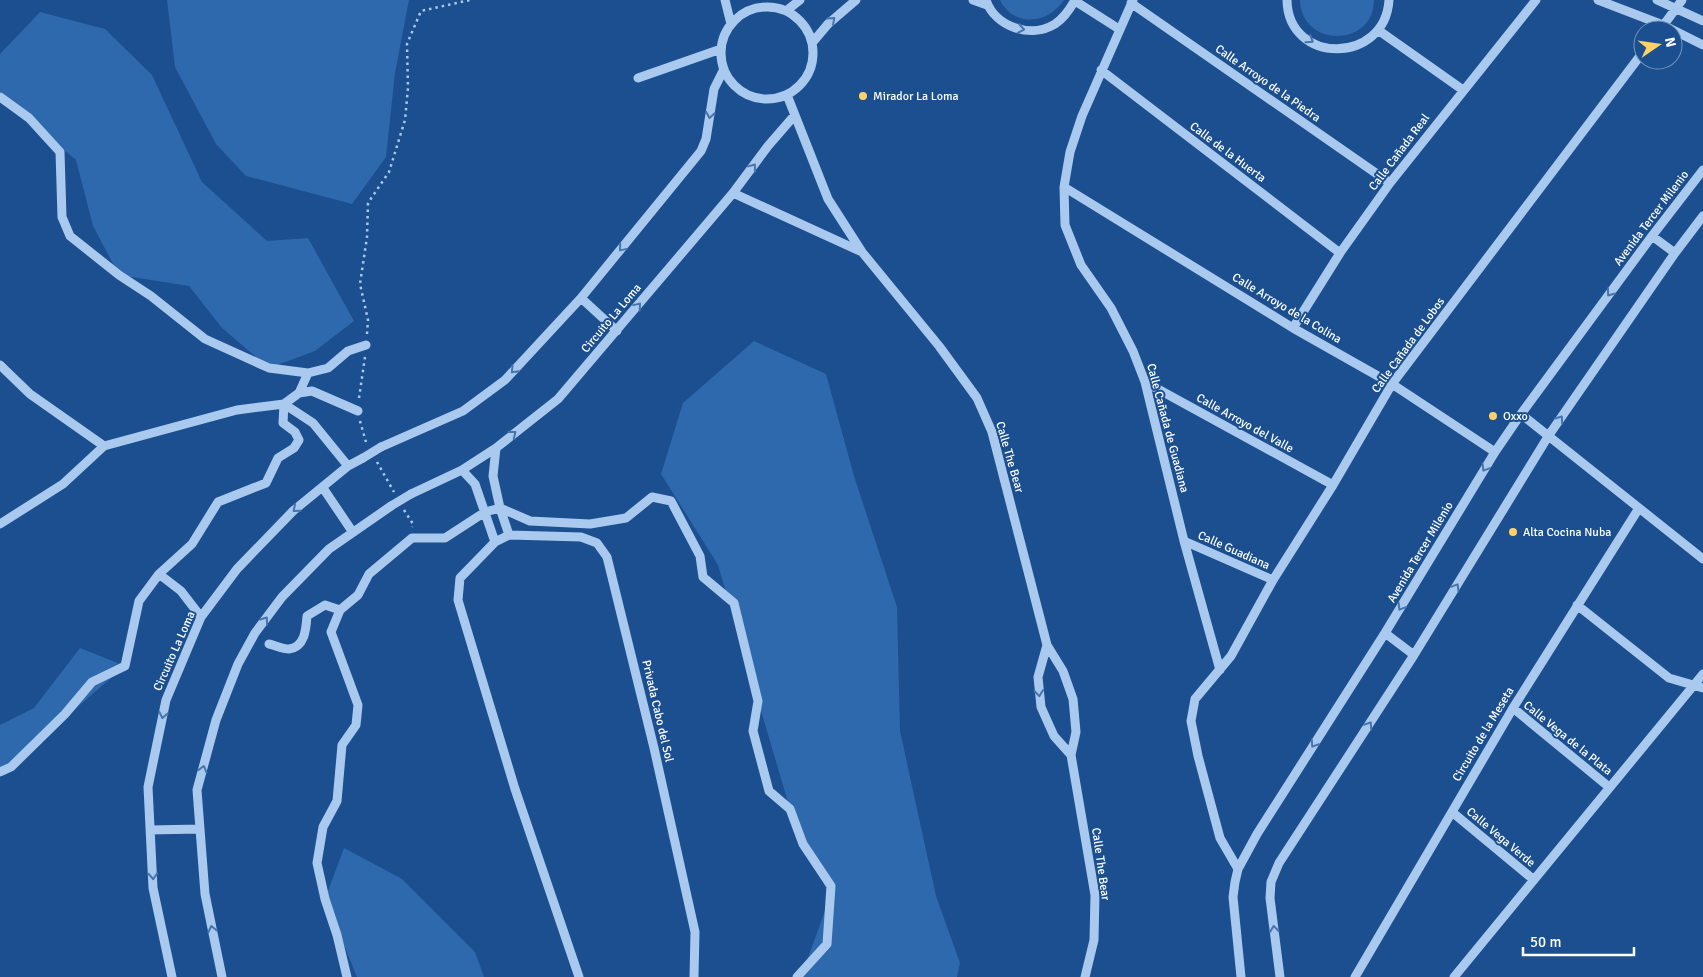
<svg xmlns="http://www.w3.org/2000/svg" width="1703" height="977" viewBox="0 0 1703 977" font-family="Signika,sans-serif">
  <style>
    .green { fill: #2e69ad }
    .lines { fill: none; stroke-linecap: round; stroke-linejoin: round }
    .path { stroke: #a9c9ee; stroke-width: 2.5; stroke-dasharray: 2.5 4; stroke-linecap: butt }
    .minor { stroke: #a9c9ee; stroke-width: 9 }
    .minor-bridge { stroke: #a9c9ee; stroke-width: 9 }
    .oneway { stroke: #4674ac }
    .poi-dot { fill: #ffd166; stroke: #1b4f8f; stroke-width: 2 }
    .labels { text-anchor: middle; stroke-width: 4; stroke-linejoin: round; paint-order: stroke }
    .street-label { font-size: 12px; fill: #fff; stroke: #1b4f8f }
    .poi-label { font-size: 12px; fill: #fff; stroke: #1b4f8f; text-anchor: start }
  </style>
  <rect width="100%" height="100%" fill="#1b4f8f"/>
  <path class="green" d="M 167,0 L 409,0 L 395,73 L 386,157 L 352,204 L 246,176 L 216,144 L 175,67 Z
    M 1000,0 L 1064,0 C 1048,24 1014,28 1000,0 Z
    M 1300,0 L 1374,0 C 1374,48 1301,48 1300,0 Z
    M 40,12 L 105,29 L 152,75 L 202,182 L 267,241 L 308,238 L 354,321 L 315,351 L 269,368 L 222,328 L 189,286 L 119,275 L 93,226 L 76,160 L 0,98 L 0,54 Z
    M 754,341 L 826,374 L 854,476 L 897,607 L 900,731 L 936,896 L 960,963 L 957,977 L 801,977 L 830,897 L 790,809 L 718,565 L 661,474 L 683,403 Z
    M 80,648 L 125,666 L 0,774 L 0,725 L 34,708 Z
    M 344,848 L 402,879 L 475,952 L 484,977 L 357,977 L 325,899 Z"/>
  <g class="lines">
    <path class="path" d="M 367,334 L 368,320 L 360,284 L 367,237 L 368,203 L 389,172 L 405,120 L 408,88 L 407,44 L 421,11 L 470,0
      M 359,398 L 365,357
      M 360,421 L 366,442
      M 377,462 L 394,492
      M 404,510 L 413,524 L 412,527"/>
    <path class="minor" d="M 725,0 L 731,24
      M 973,0 L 987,5
      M 986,0 C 995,27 1031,39 1055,24 C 1064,18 1070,9 1075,0
      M 1133,0 L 1082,116 L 1070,152 L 1064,187 L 1065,225 L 1081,265 L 1111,308 L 1133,351 L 1145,382 L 1184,541 L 1220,670
      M 1287,0 C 1288,65 1385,65 1389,0
      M 1598,0 L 1663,25 L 1703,45
      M 1657,0 L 1703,21
      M 1075,1 L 1119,29
      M 1131,3 L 1390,183
      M721 53a46 46 0 1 1 92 0a46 46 0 1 1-92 0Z
      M 786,11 L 800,0
      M 1378,30 L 1463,90
      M 1660,30 L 1682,0
      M 812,43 L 828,24 L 856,0
      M 1101,70 L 1340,253
      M 638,78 L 721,49
      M 787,95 L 828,199 L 862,252 L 939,346 L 977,398 L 992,432 L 1047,645 L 1063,671 L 1073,699 L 1076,732 L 1071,755 L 1095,895 L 1094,940 L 1085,977
      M 0,97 L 29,118 L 60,152 L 62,217 L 70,236 L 119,275 L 151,296 L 205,339 L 269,368 L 308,373 L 328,368 L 348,351 L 366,345
      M 1064,187 L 1293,328 L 1392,384 L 1495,452
      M 733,193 L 862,252
      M 1652,236 L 1675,253
      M 581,298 L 617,331
      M 1293,328 L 1340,253 L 1390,183 L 1536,0
      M 0,365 L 30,394 L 104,446
      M 1145,382 L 1333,485
      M 299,393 L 308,373
      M 1521,414 L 1703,559
      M 381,447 L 463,411 L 505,380 L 581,298 L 701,151 L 706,139 L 714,89 L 724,69
      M 496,448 L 493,476 L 500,508 L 509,535
      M 462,470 L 475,484 L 495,542
      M 323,488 L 352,531
      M 411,494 L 462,470 L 496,448 L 558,399 L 733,193 L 768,146 L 794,116
      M 0,524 L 63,484 L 104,446 L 237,410 L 284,404 L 313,423 L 348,466
      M 1184,541 L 1273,580
      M 159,574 L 181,591 L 201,617
      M 1577,605 L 1669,678 L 1703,688
      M 1385,633 L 1414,655
      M 269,644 C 274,645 283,649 289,649 C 305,647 306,629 307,616 L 325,605 L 340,610
      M 1047,645 L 1038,677 L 1041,707 L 1054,736 L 1071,755
      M 1513,708 L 1609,787
      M 0,772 L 11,767 L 65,714 L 92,682 L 125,666 L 139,601 L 159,574 L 192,544 L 218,502 L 266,483 L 278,458 L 294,448 L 299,440 L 295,432 L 283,423 L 284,404 L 299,393 L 312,391 L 358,411
      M 1452,812 L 1534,880
      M 150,830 L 199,829
      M 1238,869 L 1220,838 L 1198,756 L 1191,721 L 1195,699 L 1231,656 L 1273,580 L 1333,485 L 1392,384 L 1643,52
      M 172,977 L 153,888 L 148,787 L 166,700 L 201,617 L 237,569 L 293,511 L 348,466 L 363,458
      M 222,977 L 205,894 L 197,790 L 216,720 L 238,664 L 255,633 L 282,597 L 329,549 L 391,506
      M 347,977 L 337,935 L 325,899 L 317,863 L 323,827 L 337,801 L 342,745 L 356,725 L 358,705 L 331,632 L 340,610 L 358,595 L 369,574 L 412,538 L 445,538 L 485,512 L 500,508 L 530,521 L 590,524 L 626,518 L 652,497 L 671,501 L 700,556 L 703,577 L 734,603 L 758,701 L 753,731 L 769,791 L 790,809 L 803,844 L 831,886 L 827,944 L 797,977
      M 579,977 L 515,789 L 458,600 L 460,578 L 495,542 L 509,535 L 581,537 L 597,543 L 607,557 L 654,748 L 695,932 L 694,977
      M 1241,977 L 1233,897 L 1235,882 L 1238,869 L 1257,834 L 1385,633 L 1495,452 L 1521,414 L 1652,236 L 1703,170
      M 1280,977 L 1270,898 L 1271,882 L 1279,863 L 1414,655 L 1549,435 L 1675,253 L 1703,216
      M 1355,977 L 1513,708 L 1639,508
      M 1454,977 L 1703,674"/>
    <path class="minor-bridge" d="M 363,458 L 381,447
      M 391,506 L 411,494"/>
  </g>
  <defs><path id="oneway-chevron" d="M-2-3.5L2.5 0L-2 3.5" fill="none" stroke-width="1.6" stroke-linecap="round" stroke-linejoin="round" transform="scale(1.25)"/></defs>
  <g class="oneway">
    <use href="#oneway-chevron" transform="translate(832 20) rotate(-42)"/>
    <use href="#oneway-chevron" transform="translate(1021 29) rotate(10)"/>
    <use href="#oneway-chevron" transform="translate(1310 40) rotate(33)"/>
    <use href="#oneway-chevron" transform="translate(710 115) rotate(100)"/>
    <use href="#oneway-chevron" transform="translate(753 167) rotate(-53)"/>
    <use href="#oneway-chevron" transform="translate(622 248) rotate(130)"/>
    <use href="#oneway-chevron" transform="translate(1610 293) rotate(126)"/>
    <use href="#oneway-chevron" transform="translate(638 306) rotate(-50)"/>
    <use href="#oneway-chevron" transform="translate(514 370) rotate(133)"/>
    <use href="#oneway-chevron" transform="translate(1560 419) rotate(-55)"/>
    <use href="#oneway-chevron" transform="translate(513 434) rotate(-38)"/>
    <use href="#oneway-chevron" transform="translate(1485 468) rotate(121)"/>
    <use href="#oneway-chevron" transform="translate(296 509) rotate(140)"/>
    <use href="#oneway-chevron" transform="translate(1456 587) rotate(-59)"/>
    <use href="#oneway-chevron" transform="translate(1401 607) rotate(121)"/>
    <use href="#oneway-chevron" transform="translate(265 620) rotate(-54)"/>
    <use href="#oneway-chevron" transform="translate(1039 693) rotate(84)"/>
    <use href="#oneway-chevron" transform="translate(163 715) rotate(101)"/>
    <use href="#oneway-chevron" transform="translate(1369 725) rotate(-57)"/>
    <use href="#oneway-chevron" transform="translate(1314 744) rotate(123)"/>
    <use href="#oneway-chevron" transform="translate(203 769) rotate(-75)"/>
    <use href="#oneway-chevron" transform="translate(153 876) rotate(87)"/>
    <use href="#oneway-chevron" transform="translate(212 929) rotate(-102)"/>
    <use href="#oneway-chevron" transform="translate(1274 929) rotate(-97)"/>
  </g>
  <g class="poi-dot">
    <circle cx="863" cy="96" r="5"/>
    <circle cx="1493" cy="416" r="5"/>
    <circle cx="1513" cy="532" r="5"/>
  </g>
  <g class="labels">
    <g class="street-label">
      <text transform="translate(1268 83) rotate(35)" y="4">Calle Arroyo de la Piedra</text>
      <text transform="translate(1228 152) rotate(37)" y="4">Calle de la Huerta</text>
      <text transform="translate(1399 152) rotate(-53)" y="4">Calle Cañada Real</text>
      <text transform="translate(1651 218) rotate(-53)" y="4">Avenida Tercer Milenio</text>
      <text transform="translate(1287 308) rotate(31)" y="4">Calle Arroyo de la Colina</text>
      <text transform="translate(611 318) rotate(-50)" y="4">Circuito La Loma</text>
      <text transform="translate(1408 345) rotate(-54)" y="4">Calle Cañada de Lobos</text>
      <text transform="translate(1245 423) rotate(29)" y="4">Calle Arroyo del Valle</text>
      <text transform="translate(1168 428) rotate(75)" y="4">Calle Cañada de Guadiana</text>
      <text transform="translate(1010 457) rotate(74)" y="4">Calle The Bear</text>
      <text transform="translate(1234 550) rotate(24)" y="4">Calle Guadiana</text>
      <text transform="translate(1420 552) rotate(-59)" y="4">Avenida Tercer Milenio</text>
      <text transform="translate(174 651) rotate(-66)" y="4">Circuito La Loma</text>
      <text transform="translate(658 711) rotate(77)" y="4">Privada Cabo del Sol</text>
      <text transform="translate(1483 734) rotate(-59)" y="4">Circuito de la Meseta</text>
      <text transform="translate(1568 738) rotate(39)" y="4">Calle Vega de la Plata</text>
      <text transform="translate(1501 837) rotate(40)" y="4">Calle Vega Verde</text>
      <text transform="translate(1101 864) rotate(82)" y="4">Calle The Bear</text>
    </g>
    <g class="poi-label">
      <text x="873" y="100">Mirador La Loma</text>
      <text x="1503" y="420">Oxxo</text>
      <text x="1523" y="536">Alta Cocina Nuba</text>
    </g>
  </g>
  <g transform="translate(1658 45) rotate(77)"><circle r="24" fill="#1b4f8f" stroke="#7695bc"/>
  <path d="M0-4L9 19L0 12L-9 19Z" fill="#ffd166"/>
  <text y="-8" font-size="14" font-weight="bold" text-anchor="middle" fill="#ffffff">N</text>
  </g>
  <path d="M1523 947v8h111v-8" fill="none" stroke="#ffffff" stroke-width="2.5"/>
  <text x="1530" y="947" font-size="15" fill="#ffffff" stroke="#1b4f8f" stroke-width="4" paint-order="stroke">50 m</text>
</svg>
